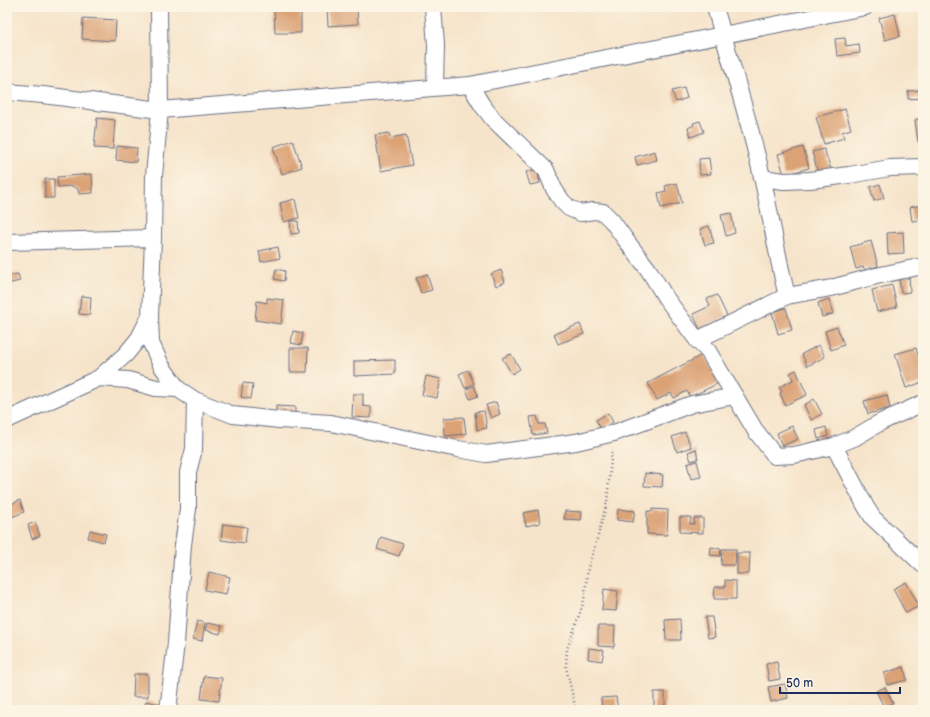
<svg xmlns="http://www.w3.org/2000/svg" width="930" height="717" viewBox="0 0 930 717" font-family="'Balsamiq Sans',sans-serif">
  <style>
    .building { fill: #dba276 }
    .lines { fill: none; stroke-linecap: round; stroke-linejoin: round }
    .street-casing { stroke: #686e84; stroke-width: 18 }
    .path { stroke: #686e84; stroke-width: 2.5; stroke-dasharray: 1 3; stroke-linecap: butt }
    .street { stroke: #fff; stroke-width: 16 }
  </style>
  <rect width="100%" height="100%" fill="#fcf5e5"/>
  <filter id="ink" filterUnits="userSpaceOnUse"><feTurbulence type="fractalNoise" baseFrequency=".025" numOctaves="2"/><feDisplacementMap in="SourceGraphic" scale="8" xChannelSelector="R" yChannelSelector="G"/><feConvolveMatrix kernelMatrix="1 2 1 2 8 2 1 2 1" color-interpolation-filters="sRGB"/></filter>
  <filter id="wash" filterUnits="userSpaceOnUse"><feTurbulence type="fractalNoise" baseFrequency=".012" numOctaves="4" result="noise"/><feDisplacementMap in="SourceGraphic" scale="16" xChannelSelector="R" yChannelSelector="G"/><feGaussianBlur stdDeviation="0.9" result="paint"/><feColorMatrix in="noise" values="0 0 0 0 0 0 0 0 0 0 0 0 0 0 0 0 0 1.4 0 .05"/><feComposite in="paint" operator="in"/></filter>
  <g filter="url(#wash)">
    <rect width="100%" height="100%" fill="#f6e4ca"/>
    <g id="blocks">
      <path class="building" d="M 274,7 L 301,7 L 301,33 L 275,33 Z
        M 327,7 L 357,7 L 358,24 L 328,26 Z
        M 895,14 L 900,36 L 885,40 L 879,18 Z
        M 83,18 L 116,20 L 115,41 L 82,39 Z
        M 845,38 L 846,46 L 859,44 L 860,53 L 837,56 L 835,39 Z
        M 684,88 L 687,98 L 676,102 L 672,91 Z
        M 923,90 L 923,98 L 908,99 L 908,91 Z
        M 845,109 L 851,129 L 842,132 L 844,138 L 824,144 L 816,117 Z
        M 97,118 L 115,120 L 113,149 L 94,148 Z
        M 923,118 L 923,142 L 918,142 L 915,120 Z
        M 700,121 L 704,132 L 691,137 L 688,128 L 694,125 L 693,123 Z
        M 389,133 L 390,138 L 406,135 L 412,165 L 381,171 L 375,135 Z
        M 293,140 L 302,167 L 282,174 L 273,147 Z
        M 117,146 L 137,148 L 136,162 L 116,160 Z
        M 803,147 L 809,168 L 784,175 L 778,154 Z
        M 824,149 L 831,169 L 818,173 L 812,152 Z
        M 655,151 L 657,160 L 637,165 L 635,157 Z
        M 709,158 L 711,174 L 700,175 L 699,159 Z
        M 537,169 L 540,183 L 530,185 L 526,172 Z
        M 92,174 L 93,193 L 79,194 L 78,189 L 72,186 L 58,187 L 57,177 Z
        M 45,179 L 54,179 L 54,198 L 45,198 Z
        M 677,183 L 682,203 L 661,208 L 658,193 L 666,191 L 665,186 Z
        M 880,184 L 884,198 L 874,201 L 870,187 Z
        M 295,199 L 299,218 L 284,222 L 280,203 Z
        M 923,205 L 923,220 L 912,221 L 910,207 Z
        M 731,213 L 735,233 L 726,236 L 721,215 Z
        M 290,221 L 298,221 L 299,233 L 291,234 Z
        M 709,226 L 714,243 L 705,245 L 700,229 Z
        M 903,232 L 904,253 L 888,254 L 887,233 Z
        M 871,241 L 878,266 L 865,270 L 863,267 L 856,269 L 850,247 Z
        M 278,247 L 280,258 L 261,262 L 259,251 Z
        M 276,269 L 285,271 L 284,281 L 274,279 Z
        M 501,270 L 505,282 L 496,286 L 491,274 Z
        M 18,274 L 20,281 L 7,284 L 7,276 Z
        M 427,274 L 432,290 L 421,293 L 416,278 Z
        M 909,276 L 910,292 L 901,293 L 899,277 Z
        M 892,285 L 897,307 L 877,312 L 872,290 Z
        M 717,295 L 727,316 L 700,329 L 693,314 L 710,306 L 707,299 Z
        M 81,296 L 91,297 L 90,315 L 79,314 Z
        M 267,298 L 284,300 L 281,324 L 255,320 L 257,301 L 267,303 Z
        M 829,299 L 833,314 L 822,317 L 818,303 Z
        M 786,308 L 792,330 L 778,334 L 772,312 Z
        M 580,324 L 584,334 L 558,344 L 554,334 Z
        M 837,327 L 844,345 L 831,350 L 825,331 Z
        M 293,331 L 303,333 L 301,345 L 291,343 Z
        M 819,345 L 825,357 L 807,366 L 802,354 Z
        M 290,348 L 308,348 L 307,372 L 290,372 Z
        M 916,348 L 923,371 L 923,382 L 906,388 L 895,354 Z
        M 511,354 L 520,369 L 512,374 L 502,358 Z
        M 704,354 L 719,383 L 690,397 L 687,391 L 674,398 L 671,393 L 657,400 L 648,383 Z
        M 395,360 L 395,374 L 354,376 L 354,361 Z
        M 468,370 L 474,384 L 465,388 L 459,374 Z
        M 796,370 L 807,395 L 785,405 L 780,393 L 782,392 L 779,387 L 793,380 L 790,373 Z
        M 426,376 L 441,379 L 437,398 L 422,395 Z
        M 243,383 L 253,384 L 251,399 L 241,397 Z
        M 474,386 L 478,396 L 470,399 L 466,389 Z
        M 353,394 L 363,394 L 363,406 L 371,407 L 371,418 L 352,417 Z
        M 887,395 L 890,408 L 868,414 L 864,401 Z
        M 814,399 L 822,414 L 811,420 L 804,405 Z
        M 496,402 L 500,414 L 491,418 L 486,405 Z
        M 276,406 L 295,407 L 295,418 L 276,416 Z
        M 484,411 L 487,428 L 477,430 L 475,412 Z
        M 608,413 L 613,422 L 601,429 L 596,420 Z
        M 537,416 L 539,424 L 545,424 L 547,433 L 533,435 L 530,417 Z
        M 464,417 L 466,434 L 445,436 L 444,418 Z
        M 792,426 L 798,439 L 782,446 L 777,433 Z
        M 826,427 L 828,436 L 818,439 L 816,430 Z
        M 685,432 L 691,447 L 677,452 L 672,437 Z
        M 696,449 L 698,459 L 691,461 L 688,452 Z
        M 697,461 L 701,477 L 691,479 L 687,464 Z
        M 645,473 L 663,475 L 662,487 L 644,486 Z
        M 20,500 L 24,512 L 7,519 L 7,506 Z
        M 618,509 L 635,511 L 633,522 L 617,520 Z
        M 652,509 L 668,510 L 667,535 L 647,534 L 647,511 L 652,512 Z
        M 538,510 L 540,523 L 526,526 L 523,513 Z
        M 565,511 L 582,512 L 581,520 L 564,519 Z
        M 680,517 L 691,517 L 690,524 L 694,524 L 694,518 L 703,518 L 703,533 L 680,532 Z
        M 35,522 L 40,536 L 32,539 L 28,525 Z
        M 223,524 L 247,527 L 245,543 L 221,540 Z
        M 90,530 L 106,534 L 104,542 L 88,538 Z
        M 381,537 L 403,544 L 399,556 L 377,549 Z
        M 711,547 L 721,549 L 720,556 L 710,555 Z
        M 722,549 L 736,549 L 735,565 L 721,565 Z
        M 737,553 L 750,553 L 749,574 L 737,574 Z
        M 209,572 L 230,577 L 226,594 L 205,590 Z
        M 725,580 L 736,581 L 736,599 L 714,599 L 715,587 L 725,587 Z
        M 906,582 L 919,606 L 906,613 L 893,589 Z
        M 604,589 L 618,591 L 616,611 L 602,610 Z
        M 705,617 L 712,617 L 715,637 L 708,638 Z
        M 680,619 L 681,640 L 666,640 L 665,620 Z
        M 197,621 L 205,623 L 202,641 L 193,639 Z
        M 207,623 L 222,626 L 220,634 L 205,630 Z
        M 598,626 L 615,626 L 614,647 L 598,646 Z
        M 589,648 L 604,650 L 602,661 L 588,659 Z
        M 777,662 L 780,679 L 769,681 L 766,664 Z
        M 904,667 L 907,680 L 887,685 L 884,673 Z
        M 134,674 L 148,674 L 148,697 L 133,697 Z
        M 204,676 L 222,678 L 219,701 L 201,699 Z
        M 785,684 L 788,698 L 771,702 L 768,687 Z
        M 885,687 L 893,703 L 884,707 L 876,691 Z
        M 654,692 L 665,692 L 665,710 L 654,710 Z
        M 616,697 L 618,710 L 602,710 L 601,698 Z
        M 146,701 L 159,704 L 158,710 L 144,709 Z"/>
    </g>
  </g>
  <g filter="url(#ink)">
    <use href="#blocks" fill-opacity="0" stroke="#686e84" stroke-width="1"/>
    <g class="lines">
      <g class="street-casing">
        <path id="street" d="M 159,7 L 160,110 L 154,176 L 153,238 L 150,317 L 151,343 L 161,365 L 178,389 L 195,400 L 233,415 L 279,420 L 331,423 L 458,449 L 486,454 L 576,442 L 614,433 L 692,404 L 735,396
          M 433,7 L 436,45 L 435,87
          M 715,7 C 731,64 749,119 762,177 C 771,216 777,256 787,296
          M 470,85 L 482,105 L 493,119 L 546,170 L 554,189 L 562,201 L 569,208 L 581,213 L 593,211 L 603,212 L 612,221 L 625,239 L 648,269 L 666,298 L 697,340 L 708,351 L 755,430 L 775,456 L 794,455 L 834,446 L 854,438 L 881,422 L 923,403
          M 7,92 L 43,95 L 160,110 L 470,85 L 865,7
          M 762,178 L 784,181 L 810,180 L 849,175 L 890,168 L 923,167
          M 7,242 L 153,238
          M 697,340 L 787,296 L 831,288 L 876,276 L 923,266
          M 99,378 L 128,380 L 156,388 L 178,389
          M 7,420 L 99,378 L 126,354 L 139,338 L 149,318
          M 834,446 L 866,507 L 873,518 L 923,565
          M 168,710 L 176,643 L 183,545 L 188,509 L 188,472 L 194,449 L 195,400"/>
      </g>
      <path class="path" d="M 576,710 L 566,667 L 567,649 L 580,613 L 584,600 L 588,568 L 598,536 L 607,502 L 612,449"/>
      <use href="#street" class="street"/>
    </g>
  </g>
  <rect width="930" height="717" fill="none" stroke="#fcf5e5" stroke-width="24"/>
  <path d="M780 687v6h120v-6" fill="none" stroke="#1b2f5e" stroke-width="2"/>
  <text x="786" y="687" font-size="12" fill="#1b2f5e" stroke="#fcf5e5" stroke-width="3" paint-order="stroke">50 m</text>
</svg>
